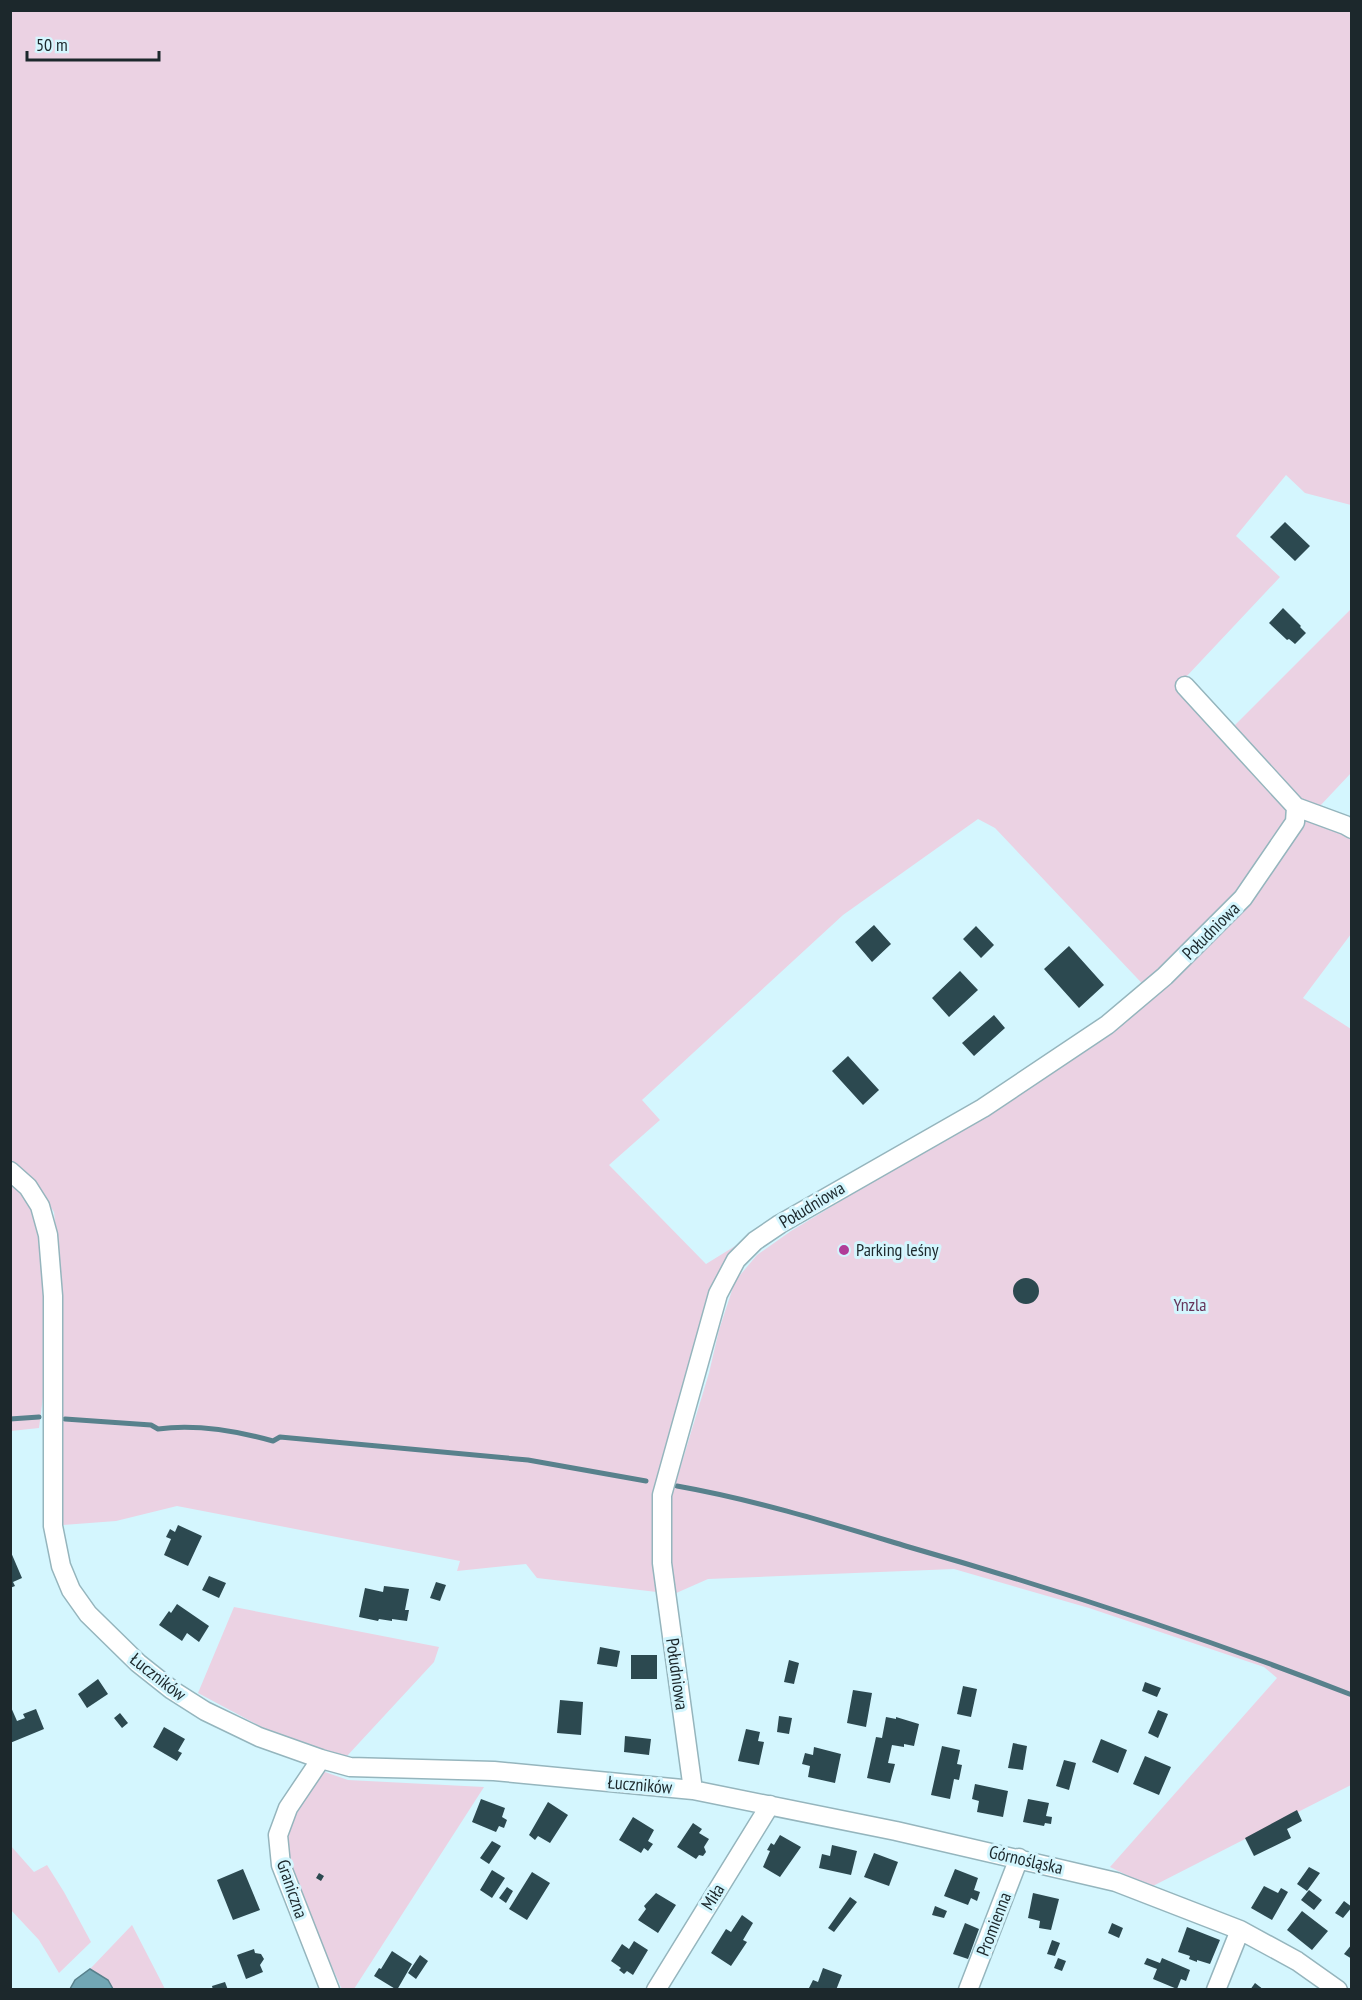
<svg xmlns="http://www.w3.org/2000/svg" width="1362" height="2000" viewBox="0 0 1362 2000" font-family="'PT Sans Narrow',sans-serif">
  <style>
    .green { fill: #ebd2e3; fill-rule: evenodd }
    .water { fill: #72a7b5; stroke: #58818c; stroke-width: 1.5 }
    .lines { fill: none; stroke-linecap: round; stroke-linejoin: round }
    .stream { stroke: #58818c; stroke-width: 5 }
    .building { fill: #2c4950 }
    .minor-casing { stroke: #95b5bd; stroke-width: 21 }
    .minor { stroke: #fff; stroke-width: 18 }
    .poi-dot { fill: #b03d98; stroke: #d4f6fe; stroke-width: 2 }
    .labels { text-anchor: middle; stroke-width: 6; stroke-linejoin: round; paint-order: stroke }
    .street-label { font-size: 18px; fill: #1c282c; stroke: #d4f6fe }
    .poi-label { font-size: 18px; fill: #1c282c; stroke: #d4f6fe; text-anchor: start }
    .park-label { font-size: 18px; fill: #66345a; stroke: #d4f6fe }
  </style>
  <rect width="100%" height="100%" fill="#d4f6fe"/>
  <path class="green" d="M 10,11 L 1351,11 L 1351,505 L 1305,493 L 1286,475 L 1236,536 L 1280,577 L 1186,677 L 1233,727 L 1351,609 L 1351,773 L 1319,807 L 1351,834 L 1351,934 L 1303,998 L 1351,1029 L 1351,1785 L 1151,1887 L 1110,1867 L 1277,1678 L 1264,1667 L 1089,1608 L 954,1569 L 708,1579 L 674,1594 L 537,1578 L 526,1564 L 457,1571 L 460,1561 L 177,1506 L 116,1521 L 63,1525 L 63,1300 L 54,1212 L 29,1175 L 10,1161 ZM 978,819 L 995,828 L 1153,995 L 977,1119 L 791,1231 L 757,1255 L 735,1281 L 719,1330 L 709,1373 L 672,1495 L 655,1492 L 694,1348 L 718,1275 L 740,1243 L 706,1264 L 609,1165 L 660,1120 L 642,1100 L 843,915 Z
    M 10,1183 L 23,1193 L 35,1214 L 39,1246 L 44,1299 L 43,1397 L 39,1428 L 11,1431 Z
    M 234,1607 L 439,1647 L 434,1662 L 347,1756 L 282,1738 L 198,1693 Z
    M 322,1771 L 348,1780 L 484,1787 L 354,1989 L 342,1989 C 329,1958 283,1866 287,1837 C 291,1812 309,1791 322,1771 Z
    M 11,1846 L 34,1872 L 47,1865 L 64,1892 L 91,1942 L 59,1973 L 39,1940 L 11,1910 Z
    M 132,1925 L 165,1989 L 113,1989 L 108,1980 L 90,1969 Z"/>
  <path class="water" d="M 90,1969 L 108,1980 L 113,1989 L 70,1989 L 75,1980 Z"/>
  <g class="lines">
    <path class="stream" d="M 10,1419 L 39,1417
      M 65,1419 L 151,1425 L 158,1429 C 195,1424 237,1431 273,1441 L 280,1437 L 528,1460 L 646,1481
      M 677,1486 C 756,1500 833,1524 909,1547 C 1059,1590 1206,1638 1352,1695"/>
  </g>
  <path class="building" d="M 1285,522 L 1310,546 L 1295,561 L 1270,537 Z
    M 1283,608 L 1301,626 L 1300,627 L 1306,633 L 1295,644 L 1289,639 L 1287,640 L 1269,623 Z
    M 874,925 L 891,944 L 872,962 L 855,942 Z
    M 976,926 L 994,945 L 981,958 L 963,939 Z
    M 1069,946 L 1104,985 L 1079,1008 L 1044,969 Z
    M 960,971 L 978,990 L 949,1017 L 932,998 Z
    M 994,1015 L 1005,1028 L 974,1056 L 962,1043 Z
    M 848,1056 L 879,1090 L 863,1105 L 832,1071 Z
    M1013 1291a13 13 0 1 1 26 0a13 13 0 1 1-26 0Z
    M 178,1525 L 202,1536 L 188,1566 L 164,1555 L 171,1539 L 166,1537 L 170,1529 L 175,1532 Z
    M 10,1550 L 22,1578 L 13,1582 L 15,1586 L 10,1588 Z
    M 209,1576 L 226,1583 L 219,1598 L 202,1590 Z
    M 436,1582 L 446,1585 L 440,1601 L 430,1598 Z
    M 384,1586 L 409,1589 L 405,1610 L 409,1610 L 407,1621 L 392,1619 L 392,1621 L 379,1619 L 378,1621 L 359,1617 L 365,1588 L 383,1592 Z
    M 177,1604 L 209,1626 L 199,1642 L 187,1633 L 182,1641 L 159,1625 L 169,1611 L 171,1613 Z
    M 600,1647 L 620,1651 L 617,1667 L 597,1664 Z
    M 631,1655 L 657,1655 L 657,1679 L 631,1679 Z
    M 789,1660 L 799,1663 L 794,1684 L 784,1682 Z
    M 98,1679 L 108,1694 L 87,1708 L 78,1694 Z
    M 1145,1682 L 1161,1688 L 1157,1697 L 1142,1691 Z
    M 963,1686 L 977,1689 L 971,1717 L 957,1714 Z
    M 853,1690 L 872,1693 L 866,1727 L 847,1723 Z
    M 560,1700 L 583,1702 L 581,1735 L 557,1733 Z
    M 10,1705 L 17,1721 L 25,1718 L 23,1714 L 36,1709 L 44,1729 L 10,1743 Z
    M 1158,1710 L 1168,1714 L 1158,1738 L 1148,1733 Z
    M 120,1713 L 128,1723 L 122,1728 L 114,1718 Z
    M 779,1716 L 792,1718 L 789,1734 L 777,1732 Z
    M 886,1717 L 896,1719 L 896,1717 L 919,1724 L 914,1746 L 904,1744 L 904,1747 L 892,1745 L 888,1763 L 895,1764 L 890,1783 L 867,1778 L 876,1737 L 882,1738 Z
    M 164,1727 L 185,1739 L 178,1751 L 182,1753 L 177,1761 L 153,1747 Z
    M 746,1729 L 760,1732 L 758,1741 L 764,1742 L 759,1765 L 738,1761 Z
    M 625,1736 L 651,1739 L 649,1755 L 624,1752 Z
    M 1101,1739 L 1127,1750 L 1118,1773 L 1092,1762 Z
    M 1013,1743 L 1027,1746 L 1023,1770 L 1008,1768 Z
    M 942,1746 L 960,1750 L 957,1764 L 962,1765 L 959,1780 L 954,1779 L 950,1799 L 931,1795 Z
    M 814,1747 L 841,1754 L 835,1783 L 808,1777 L 810,1766 L 802,1764 L 805,1753 L 813,1755 Z
    M 1145,1756 L 1171,1767 L 1159,1795 L 1133,1784 Z
    M 1064,1760 L 1076,1763 L 1069,1790 L 1056,1786 Z
    M 975,1784 L 1008,1791 L 1003,1817 L 977,1812 L 979,1801 L 972,1799 Z
    M 481,1799 L 505,1808 L 502,1817 L 507,1820 L 504,1828 L 499,1826 L 496,1832 L 472,1822 Z
    M 1028,1799 L 1049,1803 L 1046,1816 L 1052,1817 L 1051,1824 L 1045,1823 L 1044,1826 L 1023,1822 Z
    M 548,1802 L 568,1815 L 550,1843 L 538,1836 L 535,1840 L 529,1835 Z
    M 1297,1810 L 1302,1821 L 1287,1829 L 1291,1838 L 1254,1856 L 1245,1838 Z
    M 633,1817 L 654,1830 L 648,1841 L 653,1844 L 648,1851 L 644,1848 L 641,1853 L 619,1840 Z
    M 693,1823 L 702,1829 L 699,1833 L 709,1839 L 704,1847 L 706,1852 L 703,1856 L 699,1855 L 696,1859 L 677,1847 Z
    M 780,1835 L 801,1847 L 780,1877 L 763,1867 L 770,1851 L 767,1850 L 771,1843 L 774,1845 Z
    M 492,1841 L 501,1846 L 489,1864 L 480,1858 Z
    M 832,1845 L 857,1851 L 851,1875 L 819,1868 L 822,1854 L 830,1856 Z
    M 874,1853 L 898,1862 L 889,1886 L 864,1877 Z
    M 1309,1867 L 1320,1873 L 1307,1891 L 1297,1884 Z
    M 243,1869 L 260,1910 L 233,1920 L 217,1880 Z
    M 955,1869 L 978,1878 L 974,1890 L 980,1892 L 977,1901 L 971,1898 L 968,1905 L 944,1896 Z
    M 492,1870 L 505,1878 L 492,1898 L 480,1890 Z
    M 532,1872 L 550,1883 L 527,1920 L 509,1909 Z
    M 319,1873 L 324,1876 L 321,1881 L 316,1878 Z
    M 1264,1886 L 1278,1893 L 1281,1888 L 1288,1892 L 1272,1920 L 1251,1908 Z
    M 507,1887 L 513,1891 L 506,1903 L 499,1898 Z
    M 1309,1890 L 1322,1900 L 1314,1910 L 1301,1900 Z
    M 656,1893 L 676,1905 L 658,1933 L 638,1920 L 646,1909 L 644,1906 Z
    M 1033,1893 L 1059,1899 L 1051,1930 L 1039,1928 L 1040,1921 L 1028,1918 Z
    M 850,1897 L 857,1902 L 834,1932 L 828,1928 Z
    M 1344,1901 L 1352,1907 L 1343,1918 L 1335,1913 Z
    M 935,1906 L 947,1911 L 944,1918 L 932,1915 Z
    M 1302,1911 L 1328,1931 L 1312,1950 L 1287,1930 Z
    M 742,1915 L 753,1923 L 743,1940 L 747,1942 L 731,1966 L 711,1953 L 726,1929 L 731,1932 Z
    M 965,1923 L 979,1929 L 968,1959 L 953,1954 Z
    M 1112,1923 L 1123,1928 L 1119,1938 L 1108,1933 Z
    M 1187,1927 L 1220,1940 L 1210,1964 L 1197,1960 L 1197,1962 L 1189,1959 L 1190,1956 L 1178,1952 Z
    M 1052,1940 L 1060,1943 L 1055,1956 L 1047,1954 Z
    M 634,1941 L 648,1950 L 633,1975 L 627,1971 L 624,1974 L 619,1970 L 621,1968 L 611,1961 L 622,1944 L 629,1949 Z
    M 1352,1944 L 1352,1959 L 1344,1954 Z
    M 254,1949 L 255,1953 L 261,1954 L 264,1959 L 260,1965 L 263,1972 L 246,1979 L 237,1955 Z
    M 392,1951 L 412,1964 L 397,1990 L 374,1976 L 379,1968 L 381,1969 Z
    M 420,1955 L 428,1961 L 416,1979 L 408,1973 Z
    M 1058,1958 L 1066,1961 L 1062,1971 L 1054,1968 Z
    M 1147,1958 L 1160,1963 L 1162,1958 L 1190,1970 L 1186,1981 L 1181,1979 L 1177,1989 L 1153,1979 L 1157,1969 L 1144,1964 Z
    M 823,1968 L 842,1975 L 836,1990 L 808,1990 L 813,1980 L 818,1982 Z
    M 225,1982 L 228,1990 L 213,1990 L 212,1986 Z
    M 1255,1983 L 1264,1990 L 1250,1990 Z"/>
  <g class="lines">
    <g class="minor-casing">
      <path id="minor" d="M 1296,807 L 1345,825 L 1352,829
        M 10,1171 L 28,1187 L 40,1206 L 48,1235 L 53,1296 L 53,1526 L 61,1566 L 71,1590 L 88,1614 L 138,1663 L 172,1690 L 205,1711 L 259,1737 L 321,1759 L 350,1767 L 494,1771 L 693,1790 L 896,1831 L 1116,1882 L 1240,1930 L 1297,1961 L 1338,1990
        M 321,1759 L 288,1808 L 278,1835 L 281,1865 L 330,1990
        M 693,1790 L 662,1563 L 662,1495 L 718,1294 L 736,1260 L 755,1241 L 780,1224 L 983,1108 L 1107,1025 L 1165,976 L 1243,898 L 1295,822 L 1296,807 L 1185,686
        M 656,1990 L 770,1805
        M 968,1990 L 1019,1858
        M 1216,1990 L 1240,1930"/>
    </g>
    <use href="#minor" class="minor"/>
  </g>
  <circle class="poi-dot" cx="844" cy="1250" r="6"/>
  <g class="labels">
    <g class="street-label">
      <text transform="translate(1211 931) rotate(-45)" y="6">Południowa</text>
      <text transform="translate(812 1205) rotate(-31)" y="6">Południowa</text>
      <text transform="translate(677 1674) rotate(82)" y="6">Południowa</text>
      <text transform="translate(158 1677) rotate(38)" y="6">Łuczników</text>
      <text transform="translate(640 1785) rotate(5)" y="6">Łuczników</text>
      <text transform="translate(1026 1860) rotate(13)" y="6">Górnośląska</text>
      <text transform="translate(292 1889) rotate(71)" y="6">Graniczna</text>
      <text transform="translate(713 1897) rotate(-58)" y="6">Miła</text>
      <text transform="translate(994 1924) rotate(-69)" y="6">Promienna</text>
    </g>
    <g class="poi-label">
      <text x="856" y="1256">Parking leśny</text>
    </g>
    <g class="park-label">
      <text x="1190" y="1311">Ynzla</text>
    </g>
  </g>
  <rect width="1362" height="2000" fill="none" stroke="#1c282c" stroke-width="24"/>
  <path d="M27 51v9h132v-9" fill="none" stroke="#1c282c" stroke-width="3"/>
  <text x="36" y="51" font-size="18" fill="#1c282c" stroke="#d4f6fe" stroke-width="4.5" paint-order="stroke">50 m</text>
</svg>
